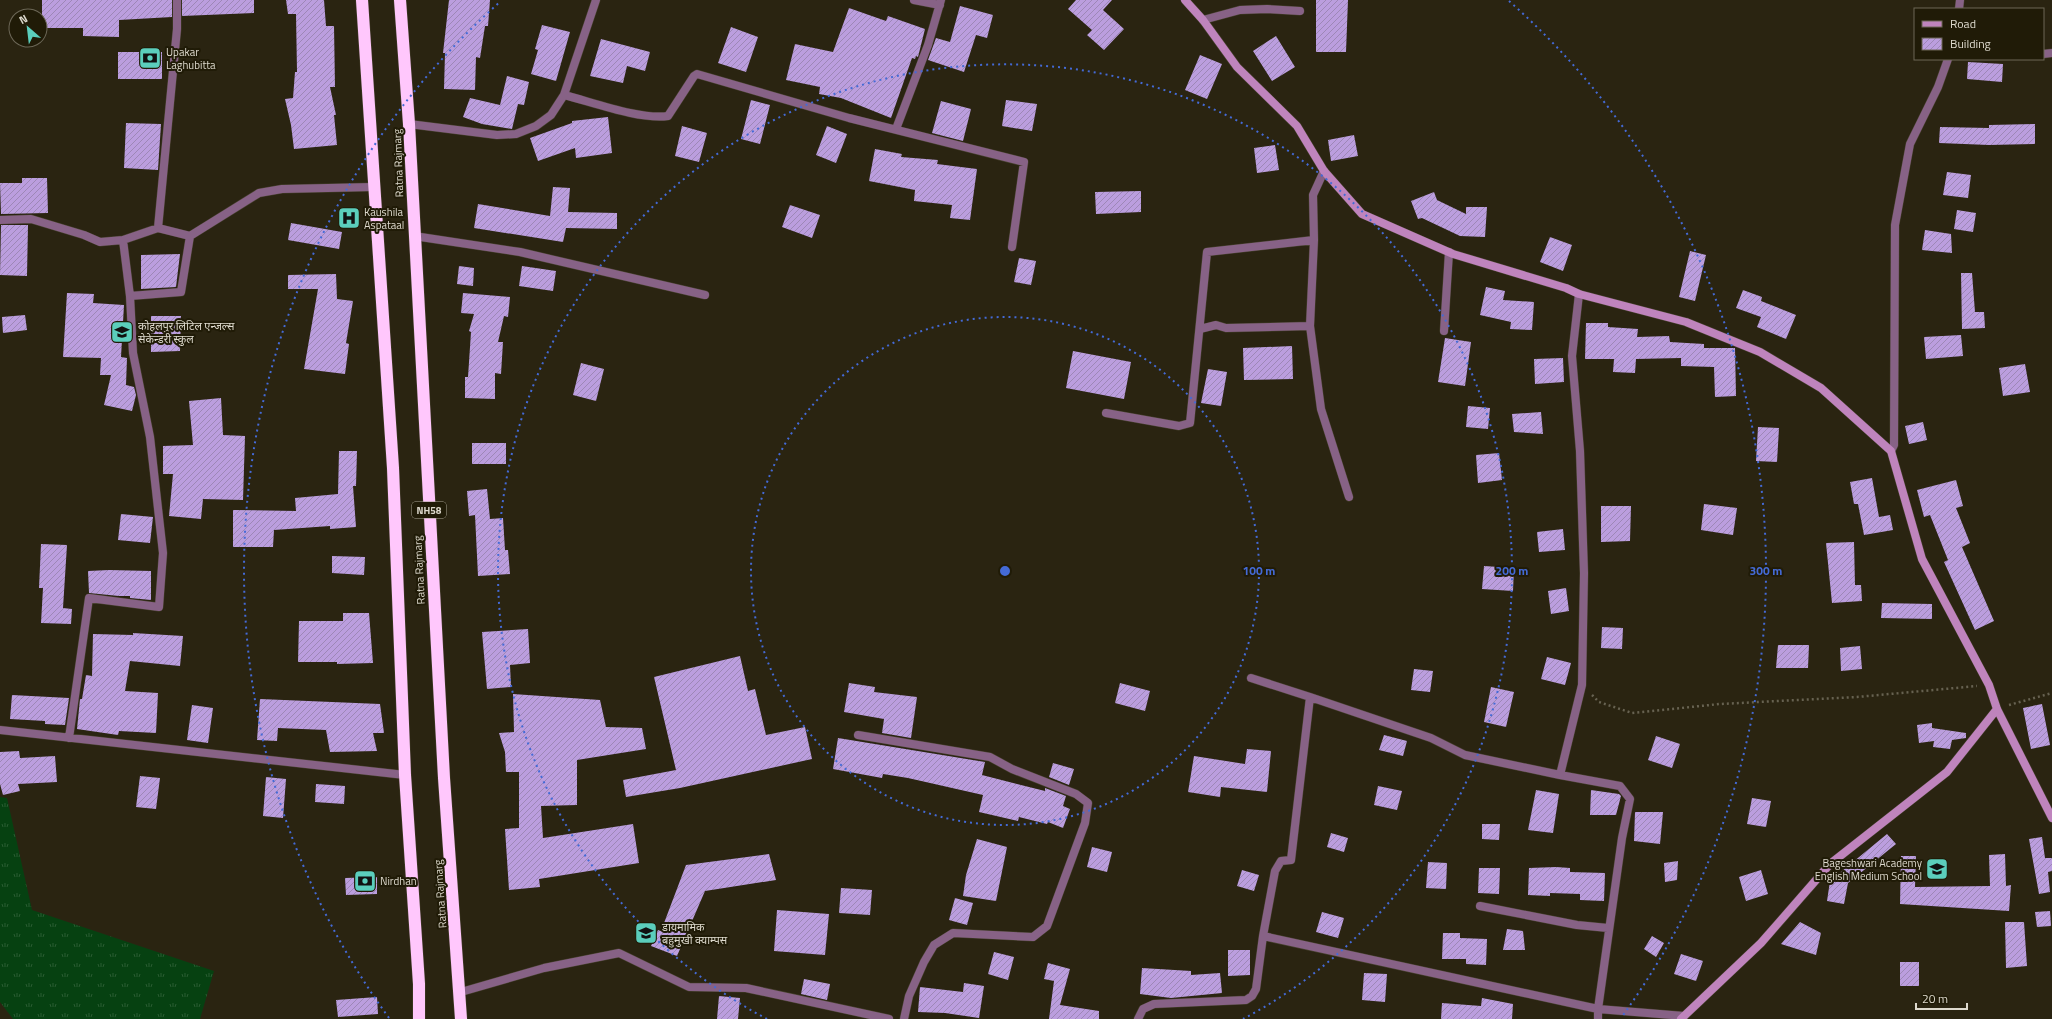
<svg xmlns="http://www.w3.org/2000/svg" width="2052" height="1019" viewBox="0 0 2052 1019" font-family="'Titillium Web','Noto Sans Devanagari',sans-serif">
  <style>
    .grass { fill: url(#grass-tufts) }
    .building { fill: url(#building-hatch) }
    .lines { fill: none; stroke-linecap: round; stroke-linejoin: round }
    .street-casing { stroke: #47412f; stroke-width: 9 }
    .secondary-casing { stroke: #47412f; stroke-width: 9 }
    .highway-casing { stroke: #47412f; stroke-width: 13 }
    .path { stroke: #676251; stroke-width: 2.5; stroke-dasharray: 2 3; stroke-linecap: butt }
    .street { stroke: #876286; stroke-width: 8 }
    .secondary { stroke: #bf84bd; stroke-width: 8 }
    .highway { stroke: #ffc7fc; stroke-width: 12 }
    .ring { fill: none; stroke: #446ad6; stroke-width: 2; stroke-dasharray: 2 4 }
    .labels { text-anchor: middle; stroke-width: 4; stroke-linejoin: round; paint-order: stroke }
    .shield { fill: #201b07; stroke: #a5a192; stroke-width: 1 }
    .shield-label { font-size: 10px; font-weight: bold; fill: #dedace }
    .poi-label { font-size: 11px; fill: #dedace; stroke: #201b07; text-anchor: start }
    .street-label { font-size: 11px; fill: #dedace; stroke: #201b07 }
    .centre { fill: #446ad6; stroke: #201b07; stroke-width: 2 }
    .ring-label { font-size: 12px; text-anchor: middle; font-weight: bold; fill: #446ad6; stroke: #201b07; stroke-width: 4; stroke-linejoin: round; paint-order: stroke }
  </style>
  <defs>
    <pattern id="grass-tufts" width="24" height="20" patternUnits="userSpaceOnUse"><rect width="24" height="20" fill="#064111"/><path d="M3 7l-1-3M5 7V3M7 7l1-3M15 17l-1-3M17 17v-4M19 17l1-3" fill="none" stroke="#2a5c32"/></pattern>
    <pattern id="building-hatch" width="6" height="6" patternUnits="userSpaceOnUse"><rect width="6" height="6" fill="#bb9ede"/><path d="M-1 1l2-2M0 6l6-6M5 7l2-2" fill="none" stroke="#9d87b6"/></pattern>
  </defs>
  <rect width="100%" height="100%" fill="#2a2411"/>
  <path class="grass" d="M 0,797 L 7,798 L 32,910 L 214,971 L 200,1019 L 13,1019 L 0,1002 Z"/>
  <path class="building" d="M 42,0 L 172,0 L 172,17 L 119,20 L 119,37 L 83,36 L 83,28 L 42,28 Z
    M 182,0 L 254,0 L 254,13 L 182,16 Z
    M 286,0 L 324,0 L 326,26 L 334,26 L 335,87 L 330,87 L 336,115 L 334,115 L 337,145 L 294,149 L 291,125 L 285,99 L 293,98 L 295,72 L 297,72 L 296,14 L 288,14 Z
    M 449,0 L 490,0 L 488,26 L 485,26 L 480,58 L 476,57 L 475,90 L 444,89 L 445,53 L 443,53 Z
    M 1076,0 L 1112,0 L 1103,10 L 1124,29 L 1104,50 L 1087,35 L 1092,30 L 1068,9 Z
    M 1316,0 L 1348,0 L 1346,52 L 1316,52 Z
    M 960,6 L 993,15 L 987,38 L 976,35 L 964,72 L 928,60 L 936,38 L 950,42 Z
    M 849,8 L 886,21 L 888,16 L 925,29 L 918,57 L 916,56 L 915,59 L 912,58 L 891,118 L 841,98 L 819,94 L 820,87 L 786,80 L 795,44 L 833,52 Z
    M 542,25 L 570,32 L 556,81 L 531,74 L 538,50 L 535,49 Z
    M 731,27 L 758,37 L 746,72 L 718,63 Z
    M 1276,36 L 1295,67 L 1272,81 L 1253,51 Z
    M 601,39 L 650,52 L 645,71 L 627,66 L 623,83 L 590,76 Z
    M 118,52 L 162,52 L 162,79 L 118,79 Z
    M 1200,55 L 1222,64 L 1207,99 L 1185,90 Z
    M 1968,62 L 2003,64 L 2002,82 L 1967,79 Z
    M 507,76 L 529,82 L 524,105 L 518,104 L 512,129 L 482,124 L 463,117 L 470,98 L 500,105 Z
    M 751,100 L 770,105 L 760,144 L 741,139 Z
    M 1006,100 L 1037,104 L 1032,131 L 1002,126 Z
    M 941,101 L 971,109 L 963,141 L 932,133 Z
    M 608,117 L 612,153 L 576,158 L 575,148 L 538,161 L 530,138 L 572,123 L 572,121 Z
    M 126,123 L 161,124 L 158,170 L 124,168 Z
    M 2035,124 L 2035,144 L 1989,145 L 1939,143 L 1940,127 L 1989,128 L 1989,125 Z
    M 682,126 L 707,133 L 699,162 L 675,156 Z
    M 827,126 L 847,134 L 836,163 L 816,155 Z
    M 1354,135 L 1358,156 L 1331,161 L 1328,140 Z
    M 1275,145 L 1279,170 L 1257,173 L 1254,148 Z
    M 875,149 L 902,154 L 901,157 L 938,160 L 937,164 L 977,169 L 970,220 L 950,218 L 952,205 L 914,201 L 915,190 L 869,181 Z
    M 1947,172 L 1971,175 L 1968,198 L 1943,195 Z
    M 22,178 L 47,178 L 48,213 L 1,214 L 0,183 L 22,183 Z
    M 553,187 L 570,188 L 568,212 L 617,213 L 617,229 L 566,228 L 563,242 L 474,228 L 478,204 L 550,216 Z
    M 1141,191 L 1141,212 L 1096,214 L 1095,192 Z
    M 1434,192 L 1437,200 L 1466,214 L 1466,207 L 1487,207 L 1485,237 L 1460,236 L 1422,218 L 1418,219 L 1411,201 Z
    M 790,205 L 820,215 L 812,238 L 782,227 Z
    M 1957,210 L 1976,213 L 1973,232 L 1954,229 Z
    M 291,223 L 342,232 L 339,249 L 288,240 Z
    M 1,225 L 28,225 L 27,276 L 0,275 Z
    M 1925,230 L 1951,234 L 1952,253 L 1922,250 Z
    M 1550,237 L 1572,245 L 1563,271 L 1540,262 Z
    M 1690,251 L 1706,255 L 1695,301 L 1679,297 Z
    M 180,254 L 176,287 L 141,289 L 141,255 Z
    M 1019,258 L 1036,261 L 1031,285 L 1014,282 Z
    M 459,266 L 474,268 L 473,286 L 457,284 Z
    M 522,266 L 556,271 L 553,291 L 519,286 Z
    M 1961,273 L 1972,273 L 1975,312 L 1984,312 L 1985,328 L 1962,329 Z
    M 336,274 L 337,299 L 353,301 L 346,343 L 349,344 L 345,374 L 304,369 L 318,289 L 288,289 L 288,275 Z
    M 1486,287 L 1505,291 L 1503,300 L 1534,302 L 1532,330 L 1510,329 L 1511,322 L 1480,315 Z
    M 1743,290 L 1762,297 L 1761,301 L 1796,315 L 1786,339 L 1757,327 L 1761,317 L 1736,308 Z
    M 67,293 L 94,294 L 93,303 L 124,305 L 121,357 L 127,358 L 126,385 L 134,387 L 136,395 L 132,411 L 104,405 L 111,375 L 100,375 L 101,358 L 63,357 Z
    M 463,293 L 510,297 L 508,317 L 504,316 L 498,342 L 503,342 L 501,374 L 495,373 L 495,399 L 465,398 L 465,377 L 468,377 L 471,332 L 469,331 L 474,314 L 461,313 Z
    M 25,315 L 27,330 L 3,333 L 2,317 Z
    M 151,316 L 181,316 L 180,351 L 151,352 Z
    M 1586,323 L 1608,323 L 1608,327 L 1638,329 L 1637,337 L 1669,336 L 1670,342 L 1704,344 L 1704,348 L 1735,348 L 1736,396 L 1715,397 L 1714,367 L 1681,366 L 1681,358 L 1636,359 L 1635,373 L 1613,372 L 1614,359 L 1585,359 Z
    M 1961,335 L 1963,356 L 1926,359 L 1924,337 Z
    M 1445,338 L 1471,342 L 1465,386 L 1438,382 Z
    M 1292,346 L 1293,379 L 1244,380 L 1243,348 Z
    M 1073,351 L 1131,362 L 1124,399 L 1066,388 Z
    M 1563,358 L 1564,382 L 1535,384 L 1534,359 Z
    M 581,363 L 604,369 L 596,401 L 573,395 Z
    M 2025,364 L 2030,392 L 2003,396 L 1999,368 Z
    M 1208,369 L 1227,372 L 1221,406 L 1201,403 Z
    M 221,398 L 223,435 L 245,436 L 243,500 L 203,499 L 201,519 L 169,516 L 173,474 L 163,474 L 163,446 L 193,445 L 189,401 Z
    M 1468,406 L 1490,408 L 1488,429 L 1466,427 Z
    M 1541,412 L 1543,434 L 1514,432 L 1512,414 Z
    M 1923,422 L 1927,440 L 1909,444 L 1905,426 Z
    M 1758,427 L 1779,428 L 1777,462 L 1756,461 Z
    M 472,443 L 506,443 L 506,464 L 472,464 Z
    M 339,451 L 357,451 L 356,486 L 353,486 L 356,527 L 330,529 L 330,526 L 274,530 L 273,547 L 233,547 L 233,510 L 296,511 L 295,498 L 338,494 Z
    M 1499,453 L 1502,480 L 1478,483 L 1476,455 Z
    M 1872,478 L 1879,517 L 1890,515 L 1893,530 L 1864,535 L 1858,504 L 1854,504 L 1850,482 Z
    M 1956,480 L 1963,506 L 1956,508 L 1970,543 L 1962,547 L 1994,621 L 1975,630 L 1944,562 L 1948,560 L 1930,515 L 1924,517 L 1917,490 Z
    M 487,489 L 490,519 L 503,518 L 505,550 L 508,550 L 510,574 L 478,576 L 475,515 L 469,516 L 467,491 Z
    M 1704,504 L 1737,508 L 1733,535 L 1701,530 Z
    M 1601,506 L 1631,506 L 1630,541 L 1601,542 Z
    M 121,514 L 153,517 L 150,543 L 118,540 Z
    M 1563,529 L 1565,550 L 1539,552 L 1537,532 Z
    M 1854,542 L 1855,585 L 1861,585 L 1862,601 L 1832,603 L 1826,543 Z
    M 41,544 L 67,545 L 63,608 L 72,609 L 71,624 L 41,623 L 43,588 L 39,588 Z
    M 332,556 L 365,557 L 364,575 L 332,573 Z
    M 1484,566 L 1514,568 L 1513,591 L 1482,589 Z
    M 109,570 L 151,571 L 151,600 L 130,598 L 130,596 L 119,596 L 89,593 L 88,571 Z
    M 1566,588 L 1569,611 L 1551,614 L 1548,591 Z
    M 1882,603 L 1932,604 L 1932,619 L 1881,618 Z
    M 343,613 L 369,613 L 373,663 L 337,664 L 337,662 L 298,662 L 299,621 L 343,621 Z
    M 1602,627 L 1623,628 L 1622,649 L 1601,648 Z
    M 528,629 L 530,663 L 510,665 L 511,687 L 487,689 L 482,632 Z
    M 133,633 L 183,636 L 180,666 L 130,661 L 125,691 L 158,693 L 156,733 L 119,731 L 118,735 L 77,729 L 80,699 L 82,699 L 86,675 L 92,676 L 93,634 L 133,635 Z
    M 1778,645 L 1809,645 L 1808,668 L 1776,668 Z
    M 1860,646 L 1862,669 L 1841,671 L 1840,648 Z
    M 740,656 L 748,691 L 755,689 L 766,735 L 805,727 L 812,759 L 680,788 L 626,797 L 623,780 L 676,770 L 654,677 Z
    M 1547,657 L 1571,663 L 1565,685 L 1541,679 Z
    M 1414,669 L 1433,671 L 1430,692 L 1411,690 Z
    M 849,683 L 875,687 L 874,692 L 917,697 L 911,738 L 882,733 L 884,719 L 844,712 Z
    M 1120,683 L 1150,691 L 1145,711 L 1115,703 Z
    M 1491,687 L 1514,692 L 1506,727 L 1484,722 Z
    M 513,694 L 600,700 L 606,727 L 642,728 L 646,749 L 577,760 L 577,805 L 541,806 L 543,838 L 633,824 L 639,863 L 539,879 L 540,887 L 509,890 L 505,829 L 519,828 L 519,772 L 506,772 L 505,752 L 499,733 L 514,732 Z
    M 12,695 L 69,698 L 65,725 L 45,724 L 45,721 L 10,719 Z
    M 260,699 L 380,704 L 384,733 L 373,733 L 377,751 L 330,752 L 326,730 L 278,728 L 277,741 L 257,740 Z
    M 2042,704 L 2050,745 L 2031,749 L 2023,708 Z
    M 192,705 L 213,708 L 208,743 L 187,740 Z
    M 1932,723 L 1932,728 L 1966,733 L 1966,738 L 1952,740 L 1950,749 L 1933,747 L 1934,741 L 1919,743 L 1917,725 Z
    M 1384,735 L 1407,741 L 1403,756 L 1379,750 Z
    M 1656,736 L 1680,744 L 1672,768 L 1648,760 Z
    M 838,738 L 985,762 L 982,775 L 1045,791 L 1045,788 L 1066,796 L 1063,806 L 1070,809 L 1063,828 L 1048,822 L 1047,824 L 1019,817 L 1018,821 L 979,812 L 983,795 L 908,778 L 883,774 L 882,778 L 833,769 Z
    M 1247,749 L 1271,751 L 1267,792 L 1221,787 L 1220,797 L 1188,792 L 1194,756 L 1245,764 Z
    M 19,751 L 20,758 L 55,756 L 57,782 L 18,784 L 20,791 L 3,795 L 0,784 L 0,752 Z
    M 1053,763 L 1074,769 L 1069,785 L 1049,777 Z
    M 140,776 L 160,778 L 156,809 L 136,807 Z
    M 266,777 L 286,779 L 283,818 L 263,816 Z
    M 316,784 L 345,786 L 344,804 L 315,802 Z
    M 1378,786 L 1402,791 L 1397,810 L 1374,805 Z
    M 1536,790 L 1559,794 L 1553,833 L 1528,830 Z
    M 1591,790 L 1619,794 L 1621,796 L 1616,815 L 1590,815 Z
    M 1752,798 L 1771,801 L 1766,827 L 1747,824 Z
    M 1635,812 L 1663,812 L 1660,844 L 1634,841 Z
    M 1482,824 L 1500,824 L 1499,840 L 1482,839 Z
    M 1331,833 L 1348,838 L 1344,852 L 1327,847 Z
    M 1887,834 L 1896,844 L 1848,883 L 1844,904 L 1827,901 L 1830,881 Z
    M 2042,837 L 2045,858 L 2052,858 L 2052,871 L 2048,872 L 2050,892 L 2039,894 L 2029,839 Z
    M 977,839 L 1007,847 L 996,901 L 963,896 L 966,875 Z
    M 1092,847 L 1112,852 L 1107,872 L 1087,867 Z
    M 769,854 L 776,880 L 705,891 L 677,956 L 651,946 L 658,930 L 661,931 L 686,865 Z
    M 2005,854 L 2006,886 L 2011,885 L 2009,911 L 1900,904 L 1901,856 L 1916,856 L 1915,887 L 1990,886 L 1989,855 Z
    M 1678,861 L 1677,880 L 1665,882 L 1664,863 Z
    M 1428,862 L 1447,863 L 1446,889 L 1426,888 Z
    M 1556,867 L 1570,868 L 1570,872 L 1605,873 L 1604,901 L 1580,900 L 1580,894 L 1550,893 L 1550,896 L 1528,895 L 1529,868 Z
    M 1479,868 L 1500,868 L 1499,894 L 1478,893 Z
    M 1242,870 L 1259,875 L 1254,891 L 1237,886 Z
    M 1761,870 L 1768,894 L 1746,901 L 1739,877 Z
    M 377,877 L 377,894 L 346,895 L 345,878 Z
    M 841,888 L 872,890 L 870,915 L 839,913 Z
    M 955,898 L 973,903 L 967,925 L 949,920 Z
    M 777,910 L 829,914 L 825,955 L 774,951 Z
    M 2050,911 L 2051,926 L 2037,927 L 2035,912 Z
    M 1322,912 L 1344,918 L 1338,938 L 1316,932 Z
    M 1800,922 L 1821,933 L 1816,955 L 1781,944 Z
    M 2005,922 L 2024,922 L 2027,966 L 2006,968 Z
    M 1507,929 L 1523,931 L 1525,950 L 1503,950 Z
    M 1443,933 L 1460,933 L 1460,938 L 1487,939 L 1486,965 L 1466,964 L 1466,959 L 1442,959 Z
    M 1652,936 L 1664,943 L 1656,957 L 1644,949 Z
    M 1228,950 L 1250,950 L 1250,975 L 1228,976 Z
    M 994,952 L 1014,957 L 1008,980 L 988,974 Z
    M 1681,954 L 1703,961 L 1696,981 L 1674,974 Z
    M 1900,962 L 1919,962 L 1919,986 L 1900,986 Z
    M 1048,963 L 1070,969 L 1060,1005 L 1099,1011 L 1099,1019 L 1049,1019 L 1054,981 L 1044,979 Z
    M 1142,968 L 1191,971 L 1191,975 L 1220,973 L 1222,993 L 1171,998 L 1140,994 Z
    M 1364,973 L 1387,974 L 1385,1002 L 1362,1000 Z
    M 804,979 L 830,984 L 827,1000 L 801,994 Z
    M 964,983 L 984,986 L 979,1018 L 945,1013 L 918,1012 L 920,987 L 963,992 Z
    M 719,996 L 740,998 L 738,1019 L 717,1019 Z
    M 377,997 L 378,1014 L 338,1017 L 336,1000 Z
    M 1482,998 L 1513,1004 L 1512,1019 L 1441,1019 L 1442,1003 L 1481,1006 Z"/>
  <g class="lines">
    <g class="street-casing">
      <path id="street" d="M 596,0 L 564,95 C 592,102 640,120 668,116 L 694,76 L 697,74 L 849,118 L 1024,162 L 1012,247
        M 914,0 L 940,5
        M 1959,9 L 1960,0
        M 1203,20 L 1240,10 L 1267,9 L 1300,11
        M 2043,54 L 2052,53
        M 409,124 L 497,135 L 516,134 L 536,126 L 551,115 L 564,95
        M 896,129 L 928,45 L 941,0
        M 1324,171 L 1313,195 L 1314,240 L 1310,326 L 1321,409 L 1349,497
        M 0,220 L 31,219 L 84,235 L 100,242 L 123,240 L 158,228 L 190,236
        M 158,228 L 177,29 L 177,0
        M 414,236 L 520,252 L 705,295
        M 123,240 L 130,296
        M 1579,294 L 1572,356 L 1580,451 L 1584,573 L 1582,685 L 1560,775 L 1620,786 L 1630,799 L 1622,838 L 1598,1009 L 1598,1019
        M 1200,329 L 1216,325 L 1226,328 L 1310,326
        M 1444,331 L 1449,252
        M 1106,413 L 1179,426 L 1190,423 L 1207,252 L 1314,240
        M 1891,451 L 1894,445 L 1895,225 L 1910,144 L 1938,87 L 1948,59
        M 1251,678 L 1310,697 L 1291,860 L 1281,861 L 1275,871 L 1263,936
        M 1310,697 L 1431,738 L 1465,755 L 1560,775
        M 0,730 L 405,775
        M 858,735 L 990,757 L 1012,769 L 1076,794 L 1088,803 L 1085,823 L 1047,926 L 1033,937 L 953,933 L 934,945 L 924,962 L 909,996 L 904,1019
        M 69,738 L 89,598 L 159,607 L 163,553 L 150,437 L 133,353 L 130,296 L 181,292 L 190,236 L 259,193 L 282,189 L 373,187
        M 1480,906 L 1577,925 L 1608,928
        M 461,992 L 544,968 L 619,953 L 689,987 L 746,988 L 889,1019
        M 1138,1019 L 1143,1009 L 1154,1004 L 1246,1000 L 1252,996 L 1256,989 L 1263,936 L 1598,1009 L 1684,1016"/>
    </g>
    <g class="secondary-casing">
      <path id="secondary" d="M 1185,0 L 1203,20 L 1237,67 L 1297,126 L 1324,171 L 1362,214 L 1453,254 L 1566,288 L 1579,294 L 1686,322 L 1760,352 L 1821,388 L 1891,451 L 1922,559 L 1989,685 L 1997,709 L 2052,818
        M 1681,1019 L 1761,943 L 1830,864 L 1947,772 L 1997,709"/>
    </g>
    <g class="highway-casing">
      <path id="highway" d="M 362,0 L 393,468 L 405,775 L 419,984 L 419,1019
        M 400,0 L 409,124 L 444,778 L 461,1019"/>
    </g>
    <path class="path" d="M 1592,695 L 1599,702 L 1632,713 L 1720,704 L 1857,697 L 1977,686
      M 2009,705 L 2052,693"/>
    <use href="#street" class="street"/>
    <use href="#secondary" class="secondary"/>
    <use href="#highway" class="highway"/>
  </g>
  <g class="ring">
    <circle cx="1005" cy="571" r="254"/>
    <path d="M767 1019A507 507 0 1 1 1243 1019"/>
    <path d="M389 1018A761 761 0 0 1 501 1M1509 1A761 761 0 0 1 1621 1018"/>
  </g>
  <defs>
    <g id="bank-square" transform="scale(1.15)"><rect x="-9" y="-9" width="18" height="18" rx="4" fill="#5bcebc" stroke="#201b07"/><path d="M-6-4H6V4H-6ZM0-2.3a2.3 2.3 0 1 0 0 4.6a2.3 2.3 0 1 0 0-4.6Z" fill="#111"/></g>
    <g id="hospital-square" transform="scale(1.15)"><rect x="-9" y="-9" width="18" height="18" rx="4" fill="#5bcebc" stroke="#201b07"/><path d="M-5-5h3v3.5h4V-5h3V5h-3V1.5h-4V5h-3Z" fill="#111"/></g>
    <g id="school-square" transform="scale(1.15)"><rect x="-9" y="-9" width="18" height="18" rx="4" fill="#5bcebc" stroke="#201b07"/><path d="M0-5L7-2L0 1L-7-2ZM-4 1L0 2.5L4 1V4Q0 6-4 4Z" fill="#111"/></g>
  </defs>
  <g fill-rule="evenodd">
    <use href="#bank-square" x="150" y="58"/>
    <use href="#hospital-square" x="349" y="218"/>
    <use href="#school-square" x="122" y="332"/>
    <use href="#school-square" x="1937" y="869"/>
    <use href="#bank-square" x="365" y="881"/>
    <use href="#school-square" x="646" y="933"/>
  </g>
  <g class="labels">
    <rect class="shield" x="412" y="502" width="34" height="16" rx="3"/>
    <g class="shield-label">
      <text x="429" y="514">NH58</text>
    </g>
    <g class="poi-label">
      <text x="166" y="56">Upakar<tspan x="166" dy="13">Laghubitta</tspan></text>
      <text x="364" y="216">Kaushila<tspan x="364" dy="13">Aspataal</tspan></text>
      <text x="138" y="330">कोहलपुर लिटिल एन्जल्स<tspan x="138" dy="13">सेकेन्डरी स्कुल</tspan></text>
      <text x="1922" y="867" text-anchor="end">Bageshwari Academy<tspan x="1922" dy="13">English Medium School</tspan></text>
      <text x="380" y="885">Nirdhan</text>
      <text x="662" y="931">डायमामिक<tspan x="662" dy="13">बहुमुखी क्याम्पस</tspan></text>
    </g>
    <g class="street-label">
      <text transform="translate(398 163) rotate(-92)" y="4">Ratna Rajmarg</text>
      <text transform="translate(419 570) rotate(-93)" y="4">Ratna Rajmarg</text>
      <text transform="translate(440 894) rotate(-94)" y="4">Ratna Rajmarg</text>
    </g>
  </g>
  <circle cx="1005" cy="571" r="6" class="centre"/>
  <g class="ring-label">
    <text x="1259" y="575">100 m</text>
    <text x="1512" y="575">200 m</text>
    <text x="1766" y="575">300 m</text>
  </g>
  <rect x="1914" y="8" width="130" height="52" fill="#201b07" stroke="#6c6757"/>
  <rect x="1922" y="21" width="20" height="6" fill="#bf84bd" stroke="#6c6757"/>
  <text x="1950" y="28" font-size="12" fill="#dedace">Road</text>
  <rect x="1922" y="38" width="20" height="12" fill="url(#building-hatch)" stroke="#6c6757"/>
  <text x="1950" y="48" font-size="12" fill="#dedace">Building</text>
  <g transform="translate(28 28) rotate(332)"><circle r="19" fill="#201b07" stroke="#6c6757"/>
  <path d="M0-3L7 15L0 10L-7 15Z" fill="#5bcebc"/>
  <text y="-6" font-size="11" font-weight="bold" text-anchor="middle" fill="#dedace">N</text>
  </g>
  <path d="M1916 1003v6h51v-6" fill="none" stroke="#dedace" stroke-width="2"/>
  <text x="1922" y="1003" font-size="12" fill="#dedace" stroke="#201b07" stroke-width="3" paint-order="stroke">20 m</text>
</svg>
